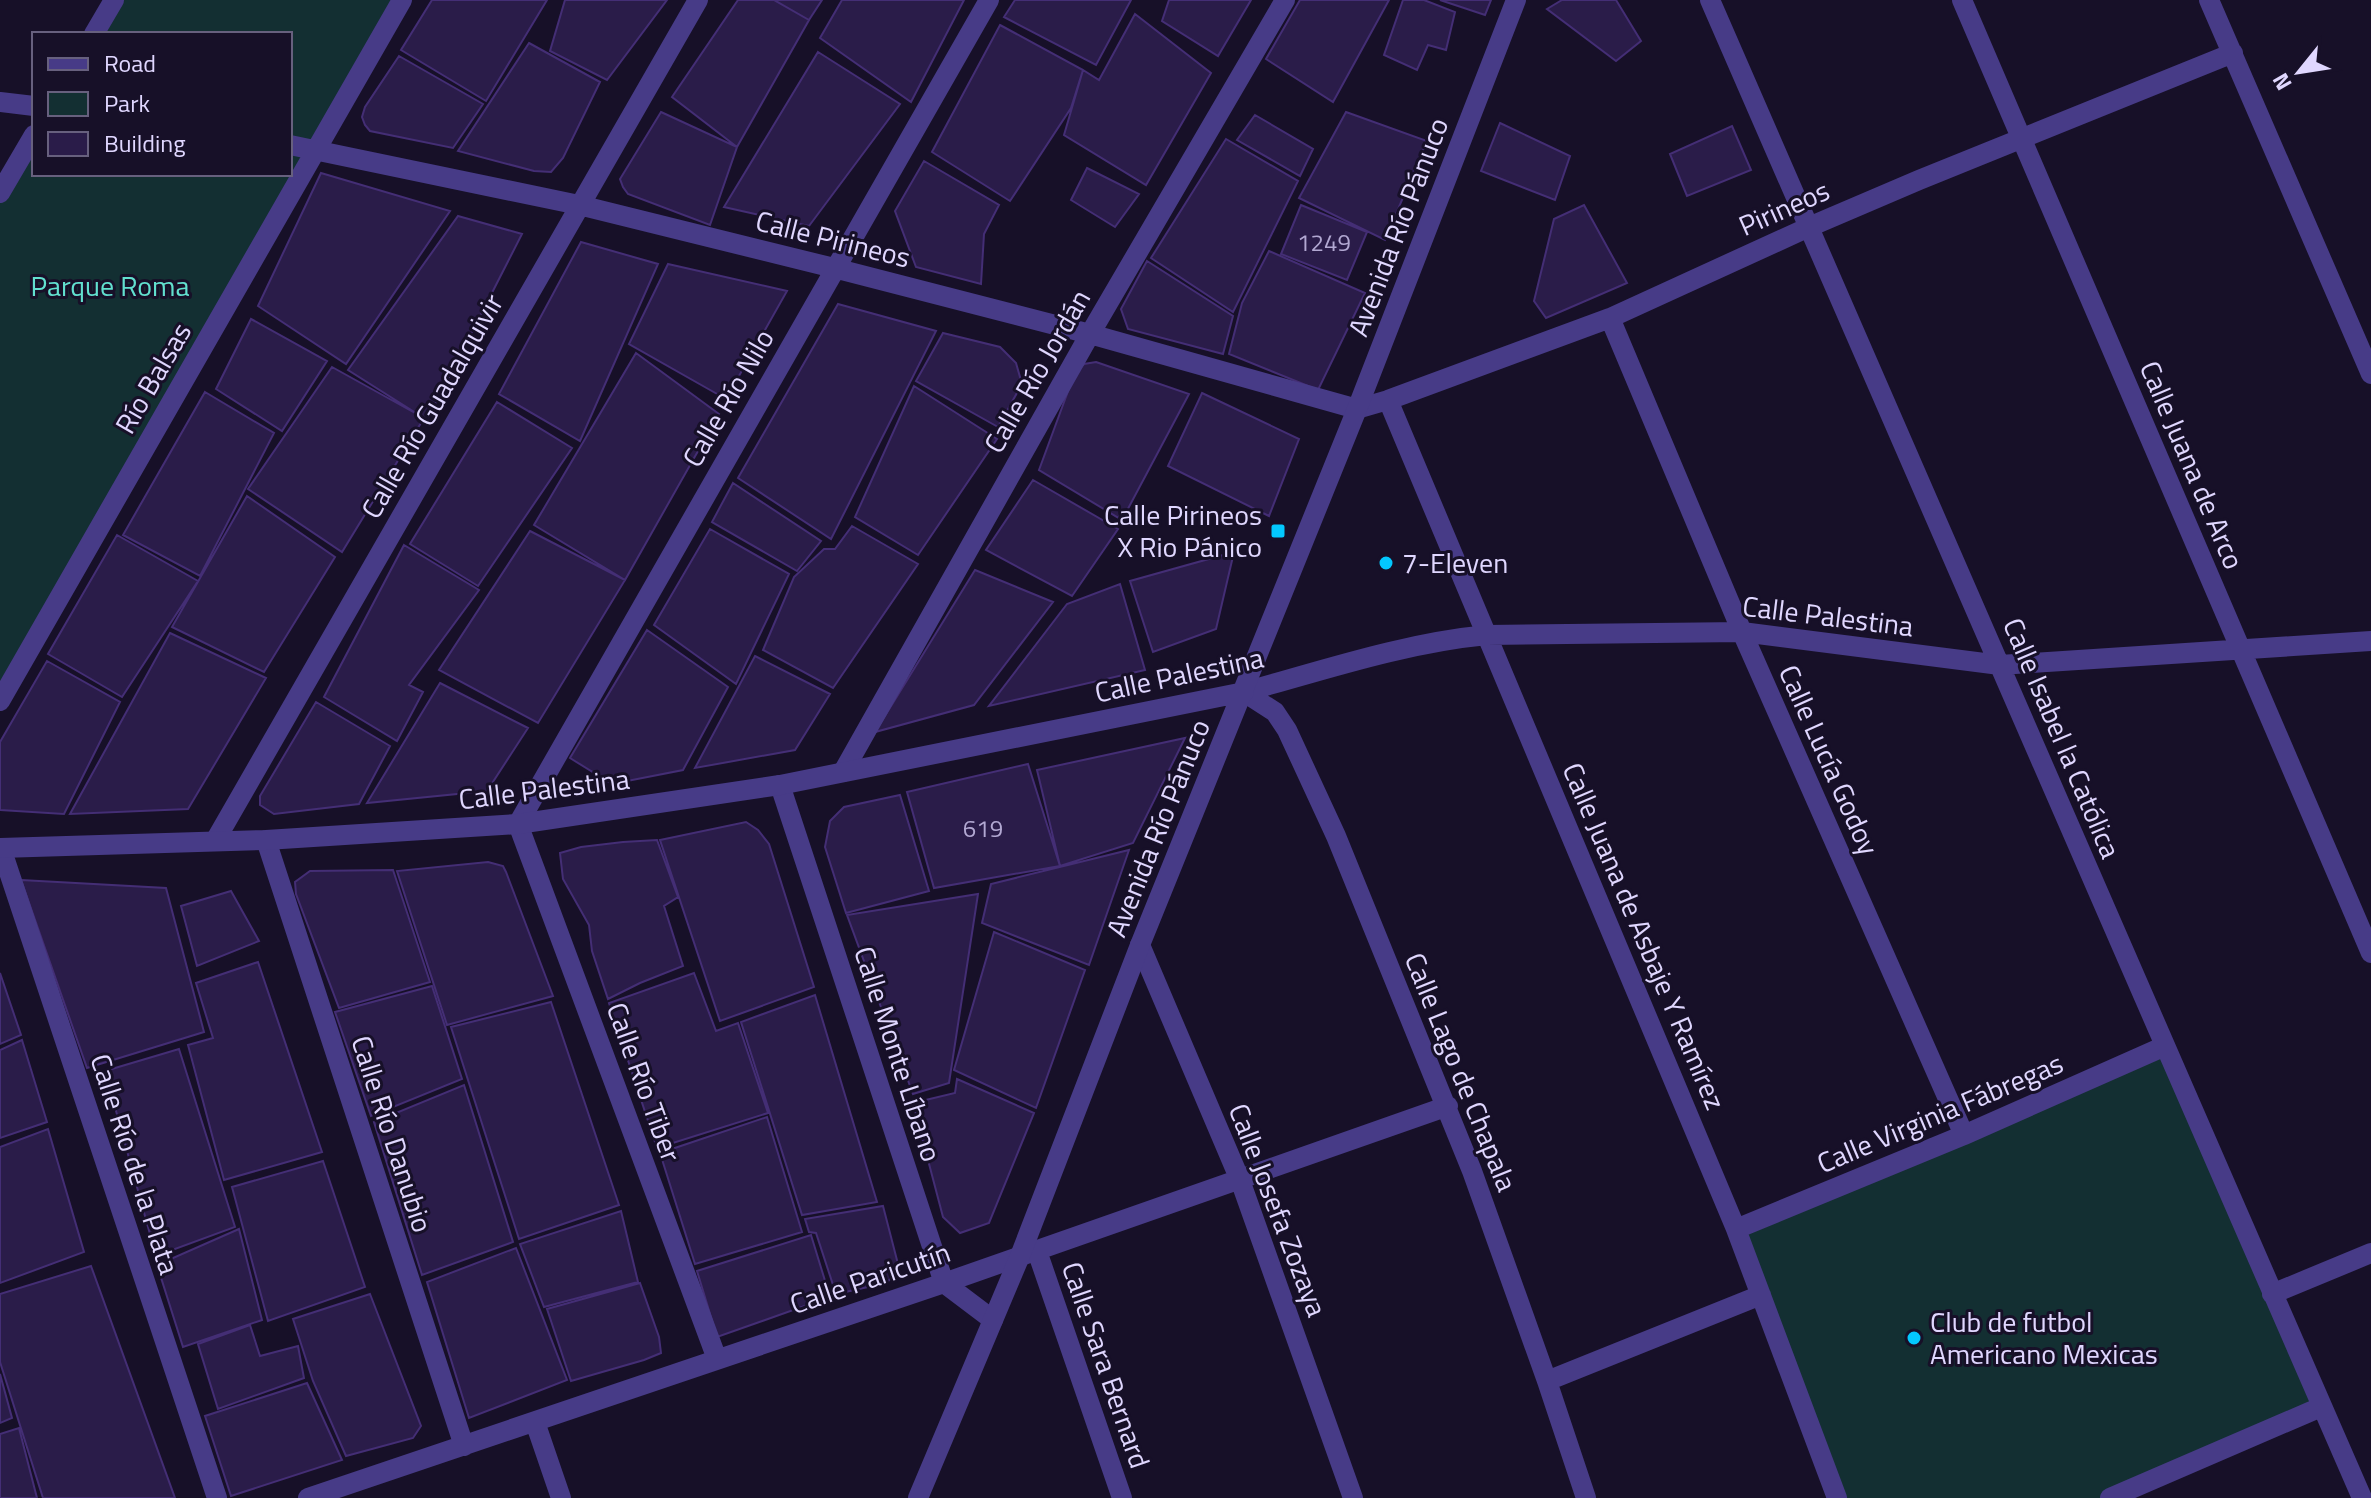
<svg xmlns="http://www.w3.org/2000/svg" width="2371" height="1498" viewBox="0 0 2371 1498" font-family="'Titillium Web',sans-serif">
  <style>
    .green { fill: #132f32 }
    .building { fill: #2a1c49; stroke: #442e75; stroke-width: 2 }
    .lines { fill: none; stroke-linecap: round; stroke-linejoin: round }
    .minor { stroke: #473b87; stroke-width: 20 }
    .tertiary { stroke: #473b87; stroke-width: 20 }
    .poi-dot { fill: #03c8fe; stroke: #171028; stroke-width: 3 }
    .labels { text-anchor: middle; stroke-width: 6; stroke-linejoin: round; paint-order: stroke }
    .number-label { font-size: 24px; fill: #b2a8d2 }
    .street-label { font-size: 28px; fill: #e0d7ff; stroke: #171028 }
    .park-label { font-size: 28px; fill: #62e0cf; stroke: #171028 }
    .poi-label { font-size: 28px; fill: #e0d7ff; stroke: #171028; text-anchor: start }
  </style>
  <rect width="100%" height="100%" fill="#171028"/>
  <path class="green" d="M 115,0 L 404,0 L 0,701 L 0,194 L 34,136 L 34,174 L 290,174 L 290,34 L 95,34 Z
    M 2165,1046 L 2321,1407 L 2105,1498 L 1837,1498 L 1736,1229 Z"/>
  <path class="building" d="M 432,0 L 547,0 L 486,101 L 401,50 Z
    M 565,0 L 667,0 L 607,80 L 550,51 Z
    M 738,0 L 774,0 L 809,20 L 737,147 L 672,97 Z
    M 774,0 L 822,0 L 809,20 Z
    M 842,0 L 964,0 L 911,102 L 820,38 Z
    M 1015,0 L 1131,0 L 1096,65 L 1004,17 Z
    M 1169,0 L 1251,0 L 1218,56 L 1162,21 Z
    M 1300,0 L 1389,0 L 1333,102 L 1266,59 Z
    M 1403,0 L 1424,0 L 1455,12 L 1446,50 L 1428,45 L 1417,70 L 1384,55 Z
    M 1440,0 L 1491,0 L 1485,15 Z
    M 1562,0 L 1616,0 L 1641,41 L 1616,61 L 1547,9 Z
    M 1135,14 L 1211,73 L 1146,185 L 1064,135 L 1083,70 L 1099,80 Z
    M 1000,25 L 1083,70 L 1071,108 L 1010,201 L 932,152 Z
    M 529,43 L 600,82 L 563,158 L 551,172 L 534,171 L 458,151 Z
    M 818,52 L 900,104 L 809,226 L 724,207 Z
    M 399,56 L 483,104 L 453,148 L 370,131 L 365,125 L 362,117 L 365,107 Z
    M 661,112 L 737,147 L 710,225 L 628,194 L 623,187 L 620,179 Z
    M 1346,112 L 1427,141 L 1385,240 L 1299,198 Z
    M 1255,115 L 1313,149 L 1300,176 L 1237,140 Z
    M 1500,123 L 1570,156 L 1555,200 L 1481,171 Z
    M 1732,126 L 1751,170 L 1687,196 L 1670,154 Z
    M 1226,139 L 1298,181 L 1233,312 L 1151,258 Z
    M 924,161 L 999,205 L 984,234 L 981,284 L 916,267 L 895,211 Z
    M 1087,168 L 1139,194 L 1115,227 L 1071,200 Z
    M 321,173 L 450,211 L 346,364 L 258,306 Z
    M 1301,205 L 1367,232 L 1347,280 L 1281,254 Z
    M 1584,205 L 1627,283 L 1546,318 L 1534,301 L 1554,219 Z
    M 458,216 L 522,234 L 427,420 L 348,370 Z
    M 581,242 L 658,264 L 580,441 L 499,394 Z
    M 1269,251 L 1365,293 L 1318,390 L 1229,354 L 1242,303 Z
    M 1147,261 L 1233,316 L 1223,354 L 1128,329 L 1121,309 Z
    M 668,264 L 787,291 L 726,399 L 629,344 Z
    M 838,304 L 936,331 L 831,539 L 738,478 Z
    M 251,319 L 327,361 L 282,431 L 216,389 Z
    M 943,333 L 1000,347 L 1016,363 L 1022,384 L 998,427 L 916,381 Z
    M 636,353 L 719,414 L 625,580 L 534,525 Z
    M 1096,362 L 1189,394 L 1122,520 L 1039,470 L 1074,375 L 1084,364 Z
    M 332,367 L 424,418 L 342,552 L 248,489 Z
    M 914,386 L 997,439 L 918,555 L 855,517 Z
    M 205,392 L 274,433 L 200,576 L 123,535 Z
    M 1202,393 L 1299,439 L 1269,516 L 1168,466 Z
    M 497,402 L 572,448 L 478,586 L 410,544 Z
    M 1033,480 L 1118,529 L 1072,596 L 986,550 Z
    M 733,483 L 821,541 L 797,571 L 712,522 Z
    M 247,496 L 335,557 L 264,672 L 172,627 Z
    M 852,526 L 918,564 L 833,688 L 763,650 L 794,577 L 824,549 L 835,549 Z
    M 710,529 L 789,574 L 736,684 L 654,625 Z
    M 530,531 L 625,580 L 538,723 L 439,670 Z
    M 117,535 L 198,581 L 122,697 L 48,654 Z
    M 404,545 L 479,590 L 409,685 L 423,692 L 397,741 L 324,697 Z
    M 1234,552 L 1216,629 L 1153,652 L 1130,581 Z
    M 975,570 L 1053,602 L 974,705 L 875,732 Z
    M 1120,584 L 1145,670 L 989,706 L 1067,604 Z
    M 647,630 L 728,687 L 683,770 L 612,784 L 570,758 Z
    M 170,633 L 266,678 L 188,809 L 70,814 Z
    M 755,656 L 830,694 L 795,750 L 695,768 Z
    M 47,661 L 120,702 L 64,814 L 0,810 L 0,742 Z
    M 440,683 L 528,728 L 487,791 L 367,803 Z
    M 316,702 L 390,746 L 359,804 L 274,814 L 260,805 L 260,796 Z
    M 1185,738 L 1133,843 L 1060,866 L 1037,770 Z
    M 1028,764 L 1060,866 L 934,888 L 907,792 Z
    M 900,795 L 929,891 L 846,913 L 825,847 L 830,821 L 844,807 Z
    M 746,822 L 758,830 L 769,844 L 814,987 L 720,1021 L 660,840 Z
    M 657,840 L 678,897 L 664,906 L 683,966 L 640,983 L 608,999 L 592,951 L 589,925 L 563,879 L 560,853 L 581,847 L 623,842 Z
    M 1129,850 L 1089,965 L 982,923 L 991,884 Z
    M 488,862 L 503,866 L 506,872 L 553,996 L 447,1025 L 397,871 Z
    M 393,870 L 430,982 L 339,1008 L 296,894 L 295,882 L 310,871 Z
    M 21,880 L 166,888 L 204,1032 L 87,1068 Z
    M 231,891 L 259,941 L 197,966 L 181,906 Z
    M 978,894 L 949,1083 L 913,1094 L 847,915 Z
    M 994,932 L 1085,970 L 1036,1108 L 954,1070 Z
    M 258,962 L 322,1152 L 224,1180 L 188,1045 L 213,1038 L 196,983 Z
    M 0,973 L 21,1035 L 0,1044 Z
    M 694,973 L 716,1031 L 738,1023 L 768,1113 L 657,1148 L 609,1003 Z
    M 432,986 L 462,1079 L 371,1116 L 335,1012 Z
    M 815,995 L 877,1202 L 802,1215 L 741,1022 Z
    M 551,1002 L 619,1205 L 519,1239 L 451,1027 Z
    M 22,1040 L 47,1122 L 0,1138 L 0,1050 Z
    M 179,1049 L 235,1227 L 156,1256 L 105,1071 Z
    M 957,1079 L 1034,1113 L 989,1223 L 960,1233 L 943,1217 L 913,1103 L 955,1093 Z
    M 464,1085 L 513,1242 L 422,1275 L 374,1122 Z
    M 767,1117 L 802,1232 L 695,1264 L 660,1153 Z
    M 48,1129 L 84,1252 L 0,1283 L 0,1147 Z
    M 323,1161 L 365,1287 L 268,1321 L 232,1187 Z
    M 883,1206 L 898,1264 L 897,1273 L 886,1283 L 836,1294 L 816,1233 L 809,1232 L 805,1219 Z
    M 621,1211 L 638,1282 L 544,1307 L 520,1244 Z
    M 239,1229 L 262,1320 L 183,1347 L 157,1265 Z
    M 811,1235 L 830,1297 L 717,1337 L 697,1271 Z
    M 516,1248 L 567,1380 L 469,1418 L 427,1282 Z
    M 91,1266 L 175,1498 L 43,1498 L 0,1362 L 0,1294 Z
    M 640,1283 L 659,1337 L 661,1353 L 644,1360 L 571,1381 L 547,1309 Z
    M 370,1294 L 421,1426 L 413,1438 L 346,1456 L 313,1381 L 293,1319 Z
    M 250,1325 L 260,1356 L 298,1346 L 304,1378 L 218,1409 L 198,1344 Z
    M 0,1374 L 12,1418 L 0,1423 Z
    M 307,1383 L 342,1460 L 231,1496 L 205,1416 Z
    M 19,1428 L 37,1498 L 0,1498 L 0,1434 Z"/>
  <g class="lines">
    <path class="minor" d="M 1710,0 L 2362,1498
      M 1962,0 L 2371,953
      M 2209,0 L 2371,374
      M 94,34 L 114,0
      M 0,102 L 34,106
      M 290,145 L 579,205 L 834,268 L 1090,334 L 1357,409 L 1388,400 L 1610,318 L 1809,227 L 1919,180 L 2233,53
      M 0,193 L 34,135
      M 1610,318 L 1742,632 L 1964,1135
      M 1388,400 L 1736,1229 L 1837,1498
      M 1244,692 C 1324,670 1404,643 1487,635 L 1742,632 L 2000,665 L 2371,641
      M 1244,692 L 1275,712 L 1287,730 L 1336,836 L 1472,1171 L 1547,1381 L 1586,1498
      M 0,701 L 402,0
      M 843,772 L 1090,334 L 1285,0
      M 780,785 L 944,1283 L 993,1320
      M 266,840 L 464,1446
      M 215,841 L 698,0
      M 1,848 L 217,1498
      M 1140,945 L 1240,1180 L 1353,1498
      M 1736,1229 L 1964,1135 L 2165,1046
      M 1037,1251 L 1122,1498
      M 2272,1294 L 2371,1253
      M 717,1359 L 518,824 L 989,0
      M 1547,1381 L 1761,1295
      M 535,1422 L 561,1498
      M 308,1498 L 944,1283 L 1448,1106
      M 2110,1498 L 2321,1407"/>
    <path class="tertiary" d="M 0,848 L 266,840 L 518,824 L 780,785 L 1244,692
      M 918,1498 L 1020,1256 L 1140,945 L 1357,409 L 1516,0"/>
  </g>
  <g class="poi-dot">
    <rect x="1270" y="523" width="16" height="16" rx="4"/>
    <circle cx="1386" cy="563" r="8"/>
    <circle cx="1914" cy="1338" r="8"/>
  </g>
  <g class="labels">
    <g class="number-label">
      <text x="1324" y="251">1249</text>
      <text x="983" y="837">619</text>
    </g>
    <g class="street-label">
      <text transform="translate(1784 208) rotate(-24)" y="10">Pirineos</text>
      <text transform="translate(1398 227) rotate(-69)" y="10">Avenida Río Pánuco</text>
      <text transform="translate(833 239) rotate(14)" y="10">Calle Pirineos</text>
      <text transform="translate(1037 371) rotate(-60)" y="10">Calle Río Jordán</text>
      <text transform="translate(153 378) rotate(-60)" y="10">Río Balsas</text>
      <text transform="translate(728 398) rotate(-60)" y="10">Calle Río Nilo</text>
      <text transform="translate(432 406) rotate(-60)" y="10">Calle Río Guadalquivir</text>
      <text transform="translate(2192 465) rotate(67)" y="10">Calle Juana de Arco</text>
      <text transform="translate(1828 616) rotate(7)" y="10">Calle Palestina</text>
      <text transform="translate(1179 675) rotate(-12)" y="10">Calle Palestina</text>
      <text transform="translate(2062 738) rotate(67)" y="10">Calle Isabel la Católica</text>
      <text transform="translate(1829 760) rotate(66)" y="10">Calle Lucía Godoy</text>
      <text transform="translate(544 789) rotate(-7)" y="10">Calle Palestina</text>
      <text transform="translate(1158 828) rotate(-68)" y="10">Avenida Río Pánuco</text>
      <text transform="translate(1644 936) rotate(67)" y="10">Calle Juana de Asbaje Y Ramírez</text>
      <text transform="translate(898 1054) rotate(72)" y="10">Calle Monte Líbano</text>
      <text transform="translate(1461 1072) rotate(68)" y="10">Calle Lago de Chapala</text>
      <text transform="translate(644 1082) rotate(70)" y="10">Calle Río Tiber</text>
      <text transform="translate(1940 1113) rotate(-23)" y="10">Calle Virginia Fábregas</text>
      <text transform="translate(392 1134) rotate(72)" y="10">Calle Río Danubio</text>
      <text transform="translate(135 1164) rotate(72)" y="10">Calle Río de la Plata</text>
      <text transform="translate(1278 1210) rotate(69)" y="10">Calle Josefa Zozaya</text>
      <text transform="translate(870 1278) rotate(-19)" y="10">Calle Paricutín</text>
      <text transform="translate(1106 1365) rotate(71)" y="10">Calle Sara Bernard</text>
    </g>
    <g class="park-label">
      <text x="110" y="296">Parque Roma</text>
    </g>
    <g class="poi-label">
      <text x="1262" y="525" text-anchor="end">Calle Pirineos<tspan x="1262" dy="32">X Rio Pánico</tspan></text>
      <text x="1402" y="573">7-Eleven</text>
      <text x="1930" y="1332">Club de futbol<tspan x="1930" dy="32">Americano Mexicas</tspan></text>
    </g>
  </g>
  <rect x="32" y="32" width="260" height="144" fill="#171028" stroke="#67607e" stroke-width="2"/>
  <rect x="48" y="58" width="40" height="12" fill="#473b87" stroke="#67607e" stroke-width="2"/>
  <text x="104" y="72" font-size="24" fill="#e0d7ff">Road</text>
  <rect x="48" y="92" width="40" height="24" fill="#132f32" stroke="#67607e" stroke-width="2"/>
  <text x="104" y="112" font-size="24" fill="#e0d7ff">Park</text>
  <rect x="48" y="132" width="40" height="24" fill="#2a1c49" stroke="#67607e" stroke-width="2"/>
  <text x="104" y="152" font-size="24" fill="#e0d7ff">Building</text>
  <g transform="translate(2299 72) rotate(240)" stroke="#171028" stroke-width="6" paint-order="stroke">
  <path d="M0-6L14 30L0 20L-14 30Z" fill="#e0d7ff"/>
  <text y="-12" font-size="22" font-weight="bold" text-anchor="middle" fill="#e0d7ff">N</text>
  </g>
</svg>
